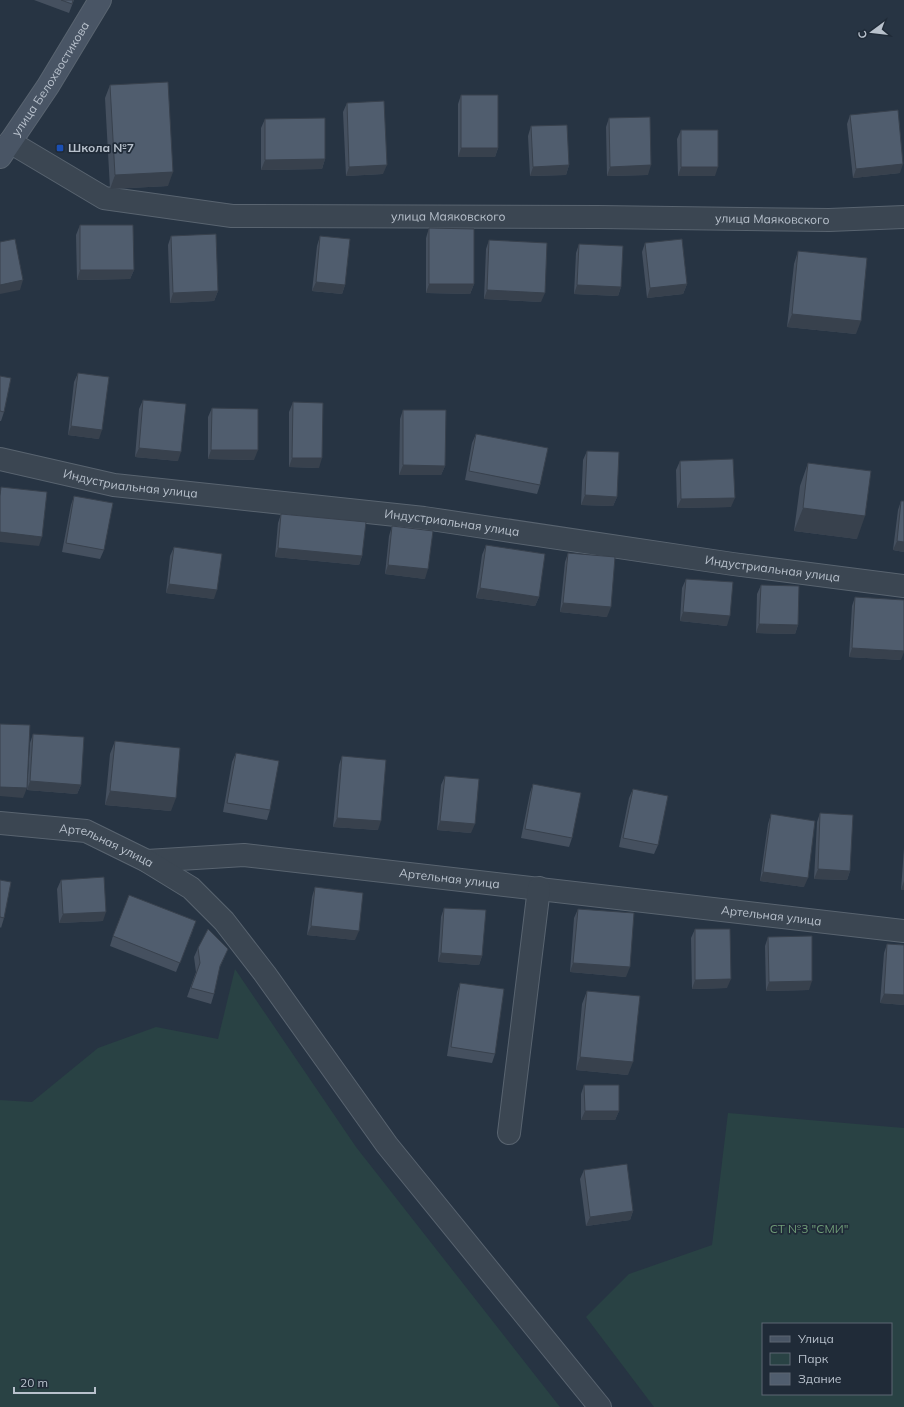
<svg xmlns="http://www.w3.org/2000/svg" width="904" height="1407" viewBox="0 0 904 1407" font-family="Mulish,sans-serif">
  <style>
    .green { fill: #294244; fill-rule: evenodd }
    .lines { fill: none; stroke-linecap: round; stroke-linejoin: round }
    .minor-casing { stroke: #596470; stroke-width: 24 }
    .tertiary-casing { stroke: #596470; stroke-width: 24 }
    .secondary-casing { stroke: #596470; stroke-width: 24 }
    .minor { stroke: #3b4652; stroke-width: 22 }
    .tertiary { stroke: #3b4652; stroke-width: 22 }
    .secondary { stroke: #495565; stroke-width: 22 }
    .wall { fill: #45505f }
    .shaded-wall { fill: #38414d }
    .building { fill: #505d6e; stroke: #38414d }
    .transit-dot { fill: #1a4fb4; stroke: #202b38; stroke-width: 1.5 }
    .labels { text-anchor: middle; stroke-width: 3.5; stroke-linejoin: round; paint-order: stroke }
    .street-label { font-size: 12px; fill: #b8c1cc; stroke: #202b38 }
    .poi-label { font-size: 12px; font-weight: bold; fill: #b8c1cc; stroke: #202b38; text-anchor: start }
    .park-label { font-size: 12px; fill: #709d78; stroke: #202b38 }
  </style>
  <rect width="100%" height="100%" fill="#273443"/>
  <path class="green" d="M 235,969 L 356,1147 L 560,1407 L 0,1407 L 0,1100 L 32,1102 L 98,1048 L 156,1027 L 218,1039 Z
    M 728,1113 L 904,1128 L 904,1407 L 654,1407 L 586,1317 L 629,1274 L 712,1245 ZM 763,1324 L 891,1324 L 891,1394 L 763,1394 Z"/>
  <g class="lines">
    <g class="minor-casing">
      <g id="minor">
        <path id="s1" d="M 10,142 L 104,198 L 232,216 L 599,217 L 829,220 L 904,217"/>
        <path id="s2" d="M 0,459 L 114,485 L 424,518 L 733,564 L 904,586"/>
        <path id="s3" d="M 147,861 L 244,855 L 904,931"/>
        <path d="M 509,1133 L 539,888"/>
      </g>
    </g>
    <g class="tertiary-casing">
      <g id="tertiary">
        <path id="s4" d="M 0,823 L 86,831 L 147,861 L 191,888 L 224,921 L 265,974 L 387,1145 L 600,1407"/>
      </g>
    </g>
    <g class="secondary-casing">
      <g id="secondary">
        <path id="s5" d="M 0,157 L 48,86 L 100,0"/>
      </g>
    </g>
    <use href="#minor" class="minor"/>
    <use href="#tertiary" class="tertiary"/>
    <use href="#secondary" class="secondary"/>
  </g>
  <path class="wall" d="M 34,0 L 74,0 L 69,13 Z
    M 110,85 L 168,186 L 110,189 L 105,98 Z
    M 461,95 L 498,148 L 495,157 L 458,157 L 458,104 Z
    M 347,103 L 383,174 L 346,176 L 343,112 Z
    M 850,115 L 900,173 L 853,178 L 847,124 Z
    M 609,118 L 648,175 L 607,176 L 606,127 Z
    M 265,119 L 325,159 L 322,169 L 261,170 L 261,128 Z
    M 531,126 L 569,165 L 566,175 L 530,176 L 528,136 Z
    M 681,130 L 715,176 L 678,176 L 677,139 Z
    M 80,225 L 134,270 L 130,279 L 77,280 L 76,235 Z
    M 429,228 L 474,284 L 470,294 L 426,293 L 426,238 Z
    M 171,236 L 218,291 L 214,301 L 170,303 L 168,245 Z
    M 320,236 L 345,285 L 342,294 L 312,291 L 317,246 Z
    M 489,240 L 541,302 L 484,299 L 486,249 Z
    M 645,243 L 687,284 L 683,294 L 647,298 L 642,252 Z
    M 579,244 L 621,287 L 618,296 L 574,294 L 576,253 Z
    M 798,251 L 856,334 L 787,327 L 794,264 Z
    M 78,373 L 99,439 L 68,435 L 74,382 Z
    M 0,376 L 4,412 L 1,421 L 0,421 Z
    M 143,400 L 178,461 L 135,457 L 139,409 Z
    M 293,402 L 319,468 L 289,467 L 289,412 Z
    M 212,408 L 254,460 L 208,459 L 208,417 Z
    M 403,410 L 445,466 L 441,475 L 399,475 L 400,419 Z
    M 476,434 L 540,485 L 537,494 L 465,480 L 472,443 Z
    M 587,451 L 617,497 L 613,506 L 581,505 L 583,460 Z
    M 680,461 L 731,507 L 677,508 L 676,470 Z
    M 808,463 L 857,539 L 794,531 L 800,486 Z
    M 74,496 L 104,550 L 100,559 L 62,552 L 71,505 Z
    M 901,501 L 904,552 L 893,550 L 898,510 Z
    M 281,514 L 362,556 L 359,565 L 275,557 L 278,523 Z
    M 392,526 L 425,579 L 385,574 L 389,536 Z
    M 486,545 L 539,597 L 535,606 L 476,598 L 482,555 Z
    M 174,547 L 214,599 L 166,593 L 170,556 Z
    M 568,553 L 607,617 L 560,612 L 565,562 Z
    M 686,579 L 727,626 L 680,621 L 682,588 Z
    M 761,585 L 798,625 L 795,634 L 756,633 L 757,594 Z
    M 855,597 L 901,660 L 849,657 L 852,606 Z
    M 33,734 L 81,785 L 77,794 L 27,790 L 30,743 Z
    M 115,741 L 171,811 L 105,805 L 110,754 Z
    M 236,753 L 270,810 L 267,820 L 223,812 L 232,762 Z
    M 342,756 L 378,830 L 333,827 L 339,765 Z
    M 445,776 L 471,833 L 437,830 L 441,785 Z
    M 533,784 L 572,838 L 569,847 L 521,838 L 530,793 Z
    M 633,789 L 658,845 L 654,854 L 619,847 L 629,798 Z
    M 820,813 L 850,871 L 847,880 L 814,879 L 817,822 Z
    M 771,814 L 804,887 L 760,881 L 768,824 Z
    M 904,848 L 904,890 L 901,890 Z
    M 0,880 L 4,918 L 1,928 L 0,927 Z
    M 61,880 L 103,921 L 59,923 L 57,889 Z
    M 315,887 L 355,940 L 307,935 L 312,897 Z
    M 444,908 L 482,956 L 479,965 L 438,962 L 441,917 Z
    M 578,909 L 626,977 L 570,972 L 574,918 Z
    M 695,929 L 727,988 L 692,989 L 691,938 Z
    M 193,930 L 176,972 L 110,946 L 113,936 Z
    M 768,937 L 809,990 L 766,991 L 765,946 Z
    M 887,944 L 904,945 L 904,1005 L 880,1003 L 884,953 Z
    M 198,948 L 228,949 L 219,969 L 214,994 L 211,1004 L 187,997 L 196,972 L 194,957 Z
    M 460,983 L 495,1054 L 492,1063 L 447,1056 L 457,992 Z
    M 587,991 L 628,1075 L 576,1070 L 582,1004 Z
    M 584,1085 L 619,1111 L 615,1120 L 581,1120 L 581,1094 Z
    M 584,1170 L 633,1211 L 630,1220 L 586,1226 L 580,1179 Z"/>
  <path class="shaded-wall" d="M 461,148 L 498,148 L 495,157 L 458,157 Z
    M 325,159 L 322,169 L 261,170 L 265,160 Z
    M 903,164 L 900,173 L 853,178 L 856,169 Z
    M 387,165 L 383,174 L 346,176 L 349,167 Z
    M 569,165 L 566,175 L 530,176 L 533,167 Z
    M 651,165 L 648,175 L 607,176 L 610,167 Z
    M 681,167 L 718,167 L 715,176 L 678,176 Z
    M 173,172 L 168,186 L 110,189 L 115,175 Z
    M 80,270 L 134,270 L 130,279 L 77,280 Z
    M 23,280 L 20,290 L 0,294 L 0,285 Z
    M 316,282 L 345,285 L 342,294 L 312,291 Z
    M 429,284 L 474,284 L 470,294 L 426,293 Z
    M 687,284 L 683,294 L 647,298 L 650,288 Z
    M 577,285 L 621,287 L 618,296 L 574,294 Z
    M 487,290 L 545,293 L 541,302 L 484,299 Z
    M 218,291 L 214,301 L 170,303 L 173,293 Z
    M 792,314 L 861,321 L 856,334 L 787,327 Z
    M 71,426 L 102,430 L 99,439 L 68,435 Z
    M 139,448 L 181,452 L 178,461 L 135,457 Z
    M 211,450 L 258,450 L 254,460 L 208,459 Z
    M 292,458 L 322,458 L 319,468 L 289,467 Z
    M 403,465 L 445,466 L 441,475 L 399,475 Z
    M 585,495 L 617,497 L 613,506 L 581,505 Z
    M 735,498 L 731,507 L 677,508 L 681,499 Z
    M 803,508 L 865,516 L 857,539 L 794,531 Z
    M 0,532 L 42,537 L 39,546 L 0,542 Z
    M 897,541 L 904,542 L 904,552 L 893,550 Z
    M 278,548 L 362,556 L 359,565 L 275,557 Z
    M 388,565 L 428,569 L 425,579 L 385,574 Z
    M 169,584 L 217,590 L 214,599 L 166,593 Z
    M 480,588 L 539,597 L 535,606 L 476,598 Z
    M 563,603 L 611,607 L 607,617 L 560,612 Z
    M 683,612 L 730,616 L 727,626 L 680,621 Z
    M 759,624 L 798,625 L 795,634 L 756,633 Z
    M 852,648 L 904,651 L 904,652 L 901,660 L 849,657 Z
    M 30,781 L 81,785 L 77,794 L 27,790 Z
    M 0,787 L 27,788 L 23,798 L 0,796 Z
    M 110,791 L 176,798 L 171,811 L 105,805 Z
    M 337,818 L 381,821 L 378,830 L 333,827 Z
    M 440,821 L 475,824 L 471,833 L 437,830 Z
    M 818,869 L 850,871 L 847,880 L 814,879 Z
    M 763,872 L 808,878 L 804,887 L 760,881 Z
    M 904,881 L 904,890 L 901,890 Z
    M 106,912 L 103,921 L 59,923 L 63,914 Z
    M 311,926 L 359,931 L 355,940 L 307,935 Z
    M 441,953 L 482,956 L 479,965 L 438,962 Z
    M 573,963 L 630,967 L 626,977 L 570,972 Z
    M 731,979 L 727,988 L 692,989 L 695,980 Z
    M 812,981 L 809,990 L 766,991 L 769,982 Z
    M 884,994 L 904,995 L 904,1005 L 880,1003 Z
    M 580,1057 L 633,1062 L 628,1075 L 576,1070 Z
    M 585,1111 L 619,1111 L 615,1120 L 581,1120 Z
    M 633,1211 L 630,1220 L 586,1226 L 590,1217 Z"/>
  <path class="building" d="M 61,0 L 73,0 L 72,4 Z
    M 168,82 L 173,172 L 115,175 L 110,85 Z
    M 461,95 L 498,95 L 498,148 L 461,148 Z
    M 384,101 L 387,165 L 349,167 L 347,103 Z
    M 898,110 L 903,164 L 856,169 L 850,115 Z
    M 650,117 L 651,165 L 610,167 L 609,118 Z
    M 325,118 L 325,159 L 265,160 L 265,119 Z
    M 567,125 L 569,165 L 533,167 L 531,126 Z
    M 681,130 L 718,130 L 718,167 L 681,167 Z
    M 80,225 L 133,225 L 134,270 L 80,270 Z
    M 429,228 L 474,229 L 474,284 L 429,284 Z
    M 216,234 L 218,291 L 173,293 L 171,236 Z
    M 320,236 L 350,239 L 345,285 L 316,282 Z
    M 15,239 L 23,280 L 0,285 L 0,242 Z
    M 682,239 L 687,284 L 650,288 L 645,243 Z
    M 489,240 L 547,243 L 545,293 L 487,290 Z
    M 579,244 L 623,246 L 621,287 L 577,285 Z
    M 798,251 L 867,258 L 861,321 L 792,314 Z
    M 78,373 L 109,377 L 102,430 L 71,426 Z
    M 0,376 L 11,378 L 4,412 L 0,411 Z
    M 143,400 L 186,404 L 181,452 L 139,448 Z
    M 293,402 L 323,403 L 322,458 L 292,458 Z
    M 212,408 L 258,409 L 258,450 L 211,450 Z
    M 403,410 L 446,410 L 445,466 L 403,465 Z
    M 476,434 L 548,448 L 540,485 L 469,471 Z
    M 587,451 L 619,452 L 617,497 L 585,495 Z
    M 733,459 L 735,498 L 681,499 L 680,461 Z
    M 808,463 L 871,471 L 865,516 L 803,508 Z
    M 1,487 L 47,492 L 42,537 L 0,532 L 0,496 Z
    M 74,496 L 113,503 L 104,550 L 66,543 Z
    M 901,501 L 904,501 L 904,542 L 897,541 Z
    M 281,514 L 366,522 L 362,556 L 278,548 Z
    M 392,526 L 433,531 L 428,569 L 388,565 Z
    M 486,545 L 545,554 L 539,597 L 480,588 Z
    M 174,547 L 222,554 L 217,590 L 169,584 Z
    M 568,553 L 615,557 L 611,607 L 563,603 Z
    M 686,579 L 733,582 L 730,616 L 683,612 Z
    M 761,585 L 799,586 L 798,625 L 759,624 Z
    M 855,597 L 904,600 L 904,651 L 852,648 Z
    M 0,724 L 30,725 L 27,788 L 0,787 Z
    M 33,734 L 84,737 L 81,785 L 30,781 Z
    M 115,741 L 180,748 L 176,798 L 110,791 Z
    M 236,753 L 279,761 L 270,810 L 227,803 Z
    M 342,756 L 386,760 L 381,821 L 337,818 Z
    M 445,776 L 479,779 L 475,824 L 440,821 Z
    M 533,784 L 581,793 L 572,838 L 525,829 Z
    M 633,789 L 668,796 L 658,845 L 623,838 Z
    M 820,813 L 853,815 L 850,871 L 818,869 Z
    M 771,814 L 815,821 L 808,878 L 763,872 Z
    M 104,877 L 106,912 L 63,914 L 61,880 Z
    M 0,880 L 11,882 L 4,918 L 0,917 Z
    M 315,887 L 363,893 L 359,931 L 311,926 Z
    M 129,895 L 196,921 L 180,963 L 113,936 Z
    M 444,908 L 486,910 L 482,956 L 441,953 Z
    M 578,909 L 634,913 L 630,967 L 573,963 Z
    M 208,929 L 228,949 L 220,966 L 214,994 L 191,988 L 200,963 L 198,948 Z
    M 695,929 L 730,929 L 731,979 L 695,980 Z
    M 812,936 L 812,981 L 769,982 L 768,937 Z
    M 887,944 L 904,945 L 904,995 L 884,994 Z
    M 460,983 L 504,989 L 495,1054 L 451,1047 Z
    M 587,991 L 640,996 L 633,1062 L 580,1057 Z
    M 584,1085 L 619,1085 L 619,1111 L 585,1111 Z
    M 627,1164 L 633,1211 L 590,1217 L 584,1170 Z"/>
  <rect class="transit-dot" x="56" y="144" width="8" height="8" rx="2"/>
  <g class="labels">
    <g class="street-label">
      <text dy="4" stroke="none"><textPath href="#s5" startOffset="93">улица Белохвостикова</textPath></text>
      <text dy="4" stroke="none"><textPath href="#s1" startOffset="455">улица Маяковского</textPath></text>
      <text dy="4" stroke="none"><textPath href="#s1" startOffset="779">улица Маяковского</textPath></text>
      <text dy="4" stroke="none"><textPath href="#s2" startOffset="133">Индустриальная улица</textPath></text>
      <text dy="4" stroke="none"><textPath href="#s2" startOffset="457">Индустриальная улица</textPath></text>
      <text dy="4" stroke="none"><textPath href="#s2" startOffset="781">Индустриальная улица</textPath></text>
      <text dy="4" stroke="none"><textPath href="#s4" startOffset="110">Артельная улица</textPath></text>
      <text dy="4" stroke="none"><textPath href="#s3" startOffset="304">Артельная улица</textPath></text>
      <text dy="4" stroke="none"><textPath href="#s3" startOffset="628">Артельная улица</textPath></text>
    </g>
    <g class="poi-label">
      <text x="68" y="152">Школа №7</text>
    </g>
    <g class="park-label">
      <text x="809" y="1233">СТ №3 "СМИ"</text>
    </g>
  </g>
  <rect x="762" y="1323" width="130" height="72" fill="#202b38" stroke="#5d6773"/>
  <rect x="770" y="1336" width="20" height="6" fill="#495565" stroke="#5d6773"/>
  <text x="798" y="1343" font-size="12" fill="#b8c1cc">Улица</text>
  <rect x="770" y="1353" width="20" height="12" fill="#294244" stroke="#5d6773"/>
  <text x="798" y="1363" font-size="12" fill="#b8c1cc">Парк</text>
  <rect x="770" y="1373" width="20" height="12" fill="#505d6e" stroke="#5d6773"/>
  <text x="798" y="1383" font-size="12" fill="#b8c1cc">Здание</text>
  <g transform="translate(872 32) rotate(255)" stroke="#202b38" stroke-width="3" paint-order="stroke">
  <path d="M0-3L7 15L0 10L-7 15Z" fill="#b8c1cc"/>
  <text y="-6" font-size="11" font-weight="bold" text-anchor="middle" fill="#b8c1cc">С</text>
  </g>
  <path d="M14 1387v6h81v-6" fill="none" stroke="#b8c1cc" stroke-width="2"/>
  <text x="20" y="1387" font-size="12" fill="#b8c1cc" stroke="#202b38" stroke-width="3" paint-order="stroke">20 m</text>
</svg>
